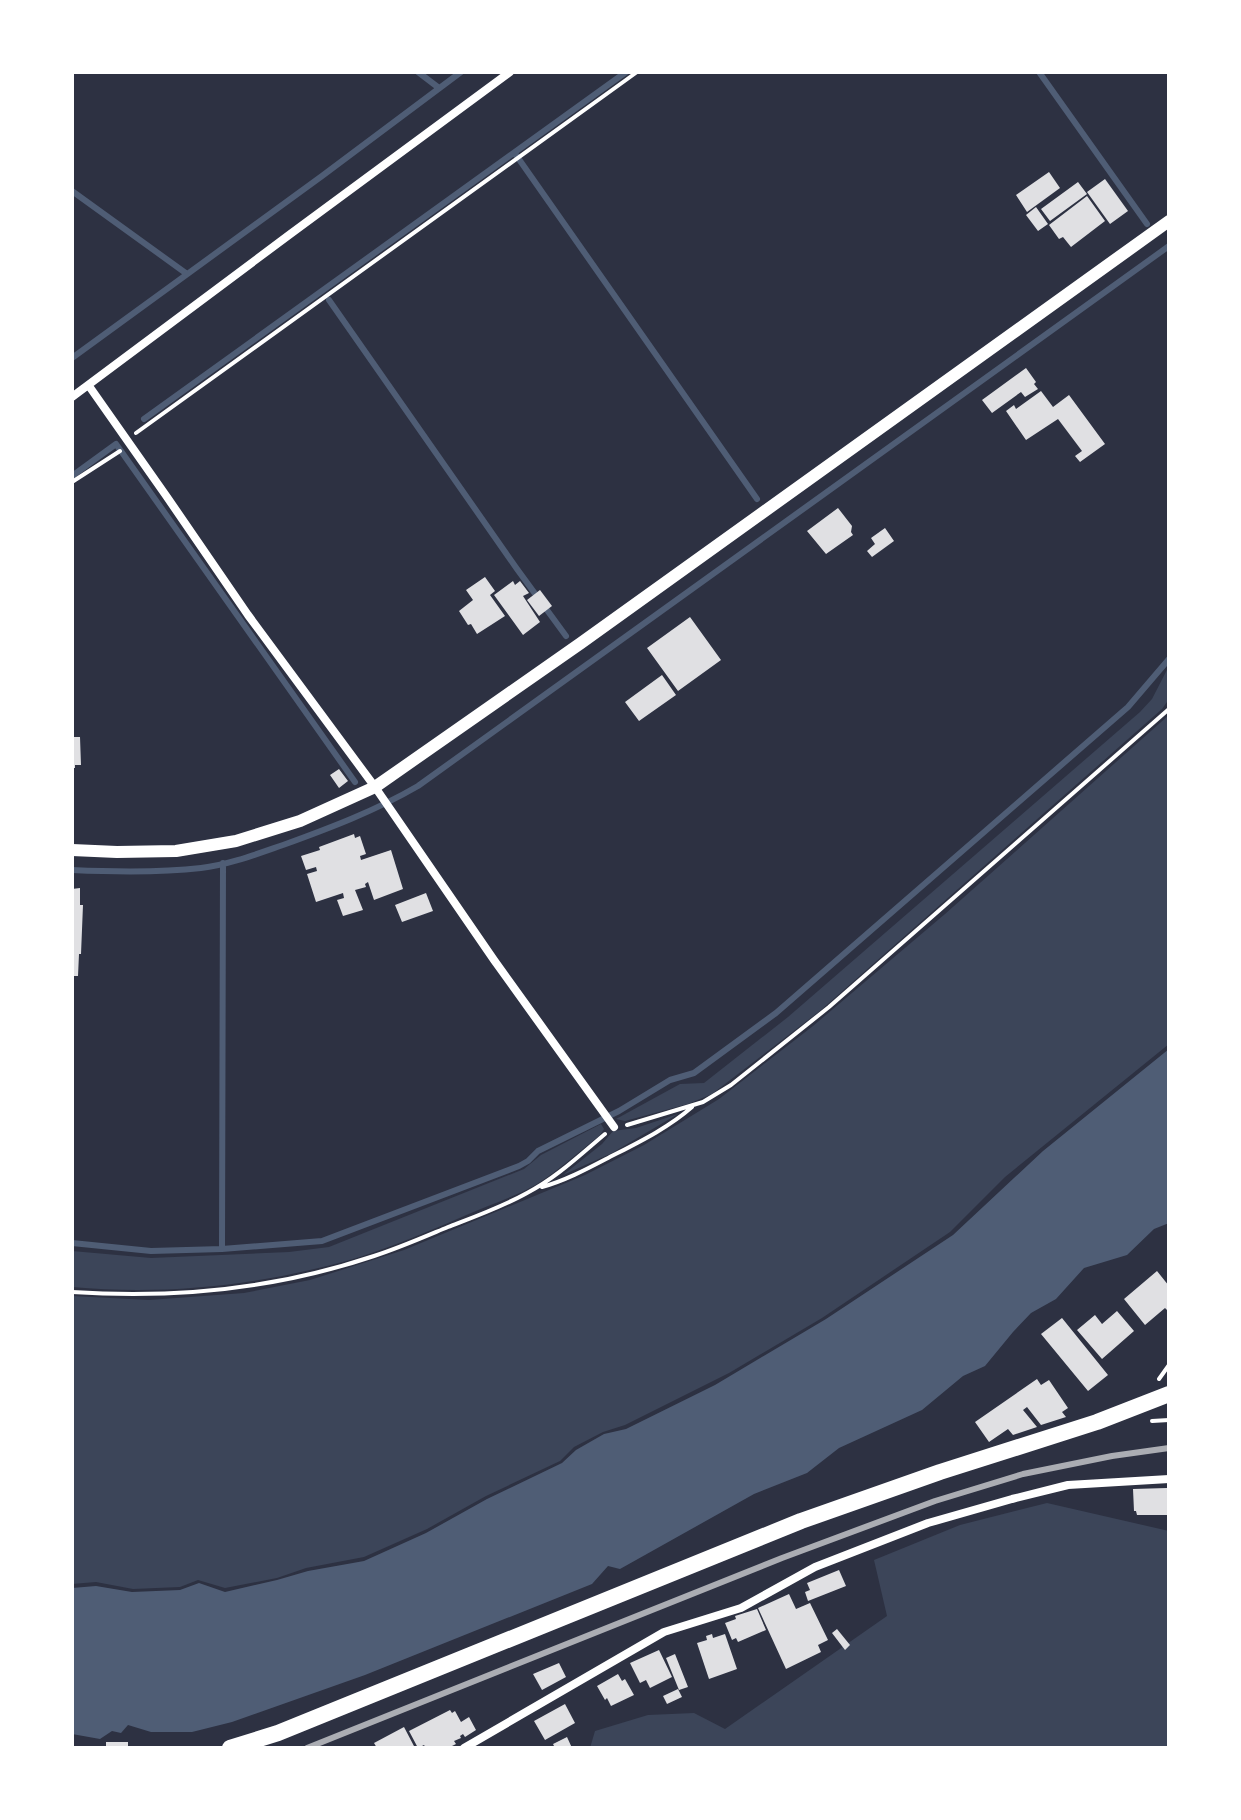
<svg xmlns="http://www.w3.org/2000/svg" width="1241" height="1820" viewBox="0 0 1241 1820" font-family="Jost,sans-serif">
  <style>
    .green { fill: #3c4559 }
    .water { fill: #4f5d75 }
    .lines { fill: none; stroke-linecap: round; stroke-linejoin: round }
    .stream { stroke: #4f5d75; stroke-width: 6 }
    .building { fill: #e0e0e3 }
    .path { stroke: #fff; stroke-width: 4 }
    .minor { stroke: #fff; stroke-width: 8 }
    .tertiary { stroke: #fff; stroke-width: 12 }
    .primary { stroke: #fff; stroke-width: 16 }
    .rail { stroke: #abadb3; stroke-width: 6 }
  </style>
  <rect width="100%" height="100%" fill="#2d3142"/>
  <path class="green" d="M 1169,666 L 1169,699 L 1162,709 L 821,1010 L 712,1094 L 688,1104 L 625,1121 L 616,1119 L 680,1084 L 704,1083 L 788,1017 L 1140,712 L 1152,699 Z
    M 1169,715 L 1169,1044 L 1005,1177 L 950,1232 L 822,1318 L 729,1373 L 625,1425 L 603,1432 L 574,1447 L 560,1461 L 486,1496 L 427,1529 L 364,1557 L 306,1568 L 277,1578 L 225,1588 L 198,1580 L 180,1587 L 133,1589 L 96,1582 L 72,1584 L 72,1296 L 149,1300 L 244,1293 L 310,1280 L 404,1250 L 585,1175 L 644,1145 L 719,1099 L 813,1026 L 945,914 Z
    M 678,1114 L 612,1153 L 563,1175 L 602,1144 L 613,1131 L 636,1128 Z
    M 601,1124 L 604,1129 L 600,1135 C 580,1151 559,1170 537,1184 C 515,1197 488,1205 464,1216 C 420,1235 374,1255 327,1266 C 243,1287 157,1295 72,1287 L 72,1251 L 151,1258 L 289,1252 L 329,1247 L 524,1169 L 541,1155 Z
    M 1047,1503 L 1169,1531 L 1169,1748 L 590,1748 L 595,1731 L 648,1715 L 694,1713 L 725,1729 L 887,1616 L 874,1560 L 960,1525 Z"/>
  <path class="water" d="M 1169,1049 L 1169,1223 L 1154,1229 L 1127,1255 L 1084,1268 L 1056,1299 L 1031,1313 L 1013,1332 L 985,1366 L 963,1376 L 922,1410 L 839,1448 L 807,1473 L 754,1494 L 620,1569 L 608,1566 L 592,1584 L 365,1675 L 232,1722 L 192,1732 L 151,1732 L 128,1725 L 121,1733 L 112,1731 L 100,1739 L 72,1734 L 72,1588 L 96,1586 L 132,1592 L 180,1590 L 199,1583 L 225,1592 L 277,1580 L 308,1571 L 364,1561 L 426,1533 L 487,1499 L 562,1463 L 576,1450 L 604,1434 L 626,1429 L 715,1385 L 826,1319 L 953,1235 L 1043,1151 Z"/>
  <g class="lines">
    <path class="stream" d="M 418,72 L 439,88
      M 1039,72 L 1147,224
      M 516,155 L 757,499
      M 72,191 L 187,274
      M 329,300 L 517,569 L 566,636
      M 72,358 L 322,176 L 461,72
      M 144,419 L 626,72
      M 72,476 L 116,444 L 355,782
      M 72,870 C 115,872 158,873 201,868 C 228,865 257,854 283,845 C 330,828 375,811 418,786 L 1169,246
      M 72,1243 L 151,1251 L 222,1249 L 322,1241 L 519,1166 L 528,1161 L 538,1151 L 619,1111 L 670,1080 L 694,1073 L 776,1013 L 1128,707 L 1169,659
      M 222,1249 L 223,863"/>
  </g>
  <path class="building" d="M 1049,172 L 1060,188 L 1027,212 L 1016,195 Z
    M 1105,179 L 1128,211 L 1110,224 L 1087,192 Z
    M 1078,182 L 1087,194 L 1050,221 L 1041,209 Z
    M 1087,196 L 1105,221 L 1071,247 L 1063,237 L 1059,239 L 1049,225 Z
    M 1036,207 L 1048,224 L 1038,231 L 1026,215 Z
    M 1026,368 L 1036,382 L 1034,384 L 1038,389 L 1025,397 L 1021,392 L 992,413 L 982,400 Z
    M 1041,391 L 1053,407 L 1069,395 L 1105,444 L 1080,462 L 1075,456 L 1082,451 L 1058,419 L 1026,440 L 1006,411 L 1014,405 L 1016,409 Z
    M 838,508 L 852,526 L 851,532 L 853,535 L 826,554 L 807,531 Z
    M 885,528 L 894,541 L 872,557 L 867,551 L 875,544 L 871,538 Z
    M 485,577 L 495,591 L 490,595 L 505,616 L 477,634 L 471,624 L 468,625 L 459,611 L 473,600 L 466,590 Z
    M 513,581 L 515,585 L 520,581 L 529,593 L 523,596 L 540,622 L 523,635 L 494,595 Z
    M 540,590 L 552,606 L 539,616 L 527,600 Z
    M 690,617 L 721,660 L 678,691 L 647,648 Z
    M 662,675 L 676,695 L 639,721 L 625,702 Z
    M 72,737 L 80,737 L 81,765 L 75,765 L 75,768 L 72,768 Z
    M 339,769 L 348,781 L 339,788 L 330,775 Z
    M 354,834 L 355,838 L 360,836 L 366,854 L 360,856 L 361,860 L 391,850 L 403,889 L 374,900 L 368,882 L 365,884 L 366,887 L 355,890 L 363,910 L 343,916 L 337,900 L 344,898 L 343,893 L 316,902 L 307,874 L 317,871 L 316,867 L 306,870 L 301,856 L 320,850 L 319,847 Z
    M 80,888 L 80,905 L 83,905 L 81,954 L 79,954 L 78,976 L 72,976 L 72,889 Z
    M 426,893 L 433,911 L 402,922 L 395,905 Z
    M 1157,1271 L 1169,1286 L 1169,1312 L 1165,1308 L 1145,1325 L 1124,1299 Z
    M 1117,1311 L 1134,1331 L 1102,1359 L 1077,1330 L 1095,1315 L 1102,1324 Z
    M 1062,1318 L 1108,1375 L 1088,1391 L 1041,1334 Z
    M 1037,1379 L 1041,1385 L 1049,1380 L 1068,1408 L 1062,1412 L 1066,1417 L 1041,1425 L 1027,1407 L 1023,1410 L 1037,1427 L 1013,1435 L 1008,1429 L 989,1442 L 975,1422 Z
    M 1167,1488 L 1168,1515 L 1137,1515 L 1136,1511 L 1134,1511 L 1133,1489 Z
    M 839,1570 L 846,1586 L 808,1601 L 805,1592 L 810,1590 L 807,1583 Z
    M 789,1594 L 796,1609 L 810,1603 L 828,1640 L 818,1645 L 821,1652 L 786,1669 L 758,1608 Z
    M 757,1609 L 766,1630 L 738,1642 L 736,1638 L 732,1640 L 725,1623 L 736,1619 L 735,1616 Z
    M 837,1629 L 850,1645 L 845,1650 L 832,1633 Z
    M 712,1634 L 713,1638 L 725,1634 L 737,1669 L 709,1679 L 697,1643 L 707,1640 L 706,1636 Z
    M 659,1650 L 672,1677 L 650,1688 L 646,1680 L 640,1683 L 630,1663 Z
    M 675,1654 L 688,1687 L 679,1690 L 666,1658 Z
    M 559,1663 L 566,1677 L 542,1690 L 533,1674 Z
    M 618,1674 L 622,1681 L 625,1679 L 634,1695 L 611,1706 L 607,1698 L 605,1700 L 597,1686 Z
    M 678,1689 L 682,1697 L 667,1704 L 663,1696 Z
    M 565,1704 L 575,1723 L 545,1740 L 534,1721 Z
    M 450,1710 L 452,1713 L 455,1711 L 461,1722 L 469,1717 L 476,1730 L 465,1737 L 463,1734 L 460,1736 L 461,1738 L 454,1741 L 456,1744 L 448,1748 L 426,1748 L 424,1745 L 422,1746 L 423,1748 L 418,1748 L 409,1731 Z
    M 404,1727 L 415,1748 L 377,1748 L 374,1743 Z
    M 567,1737 L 572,1748 L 555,1748 L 553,1744 Z
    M 106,1742 L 128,1742 L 128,1748 L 106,1748 Z"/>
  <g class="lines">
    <path class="path" d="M 136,433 L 637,72
      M 72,482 L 120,451
      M 627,1125 L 703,1102 L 731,1085 L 829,1007 L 1169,709
      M 542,1187 C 564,1181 585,1170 606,1159 C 635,1144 667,1129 692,1107
      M 72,1292 C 174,1299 276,1289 374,1256 C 399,1248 424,1237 448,1227 C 474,1217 502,1207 527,1193 C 556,1178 580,1155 605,1134
      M 1159,1379 L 1169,1365
      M 1152,1421 L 1169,1420"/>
    <path class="minor" d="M 89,386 L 167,497 L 248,615 L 375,787 L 494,960 L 614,1127
      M 72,397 L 289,235 L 510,72
      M 464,1748 L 664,1632 L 741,1608 L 815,1567 L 928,1523 L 1012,1499 L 1068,1485 L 1169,1479"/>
    <path class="tertiary" d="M 72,850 L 117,852 L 176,851 L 236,841 L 300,821 L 375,787 L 581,643 L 1169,221"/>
    <path class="primary" d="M 230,1748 L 278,1733 L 801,1521 L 940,1472 L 1097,1422 L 1169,1394"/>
    <path class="rail" d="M 307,1748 L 782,1558 L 935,1501 L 1023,1474 L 1112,1456 L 1169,1448"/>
  </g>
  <rect width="1241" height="1820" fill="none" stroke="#ffffff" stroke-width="148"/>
</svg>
